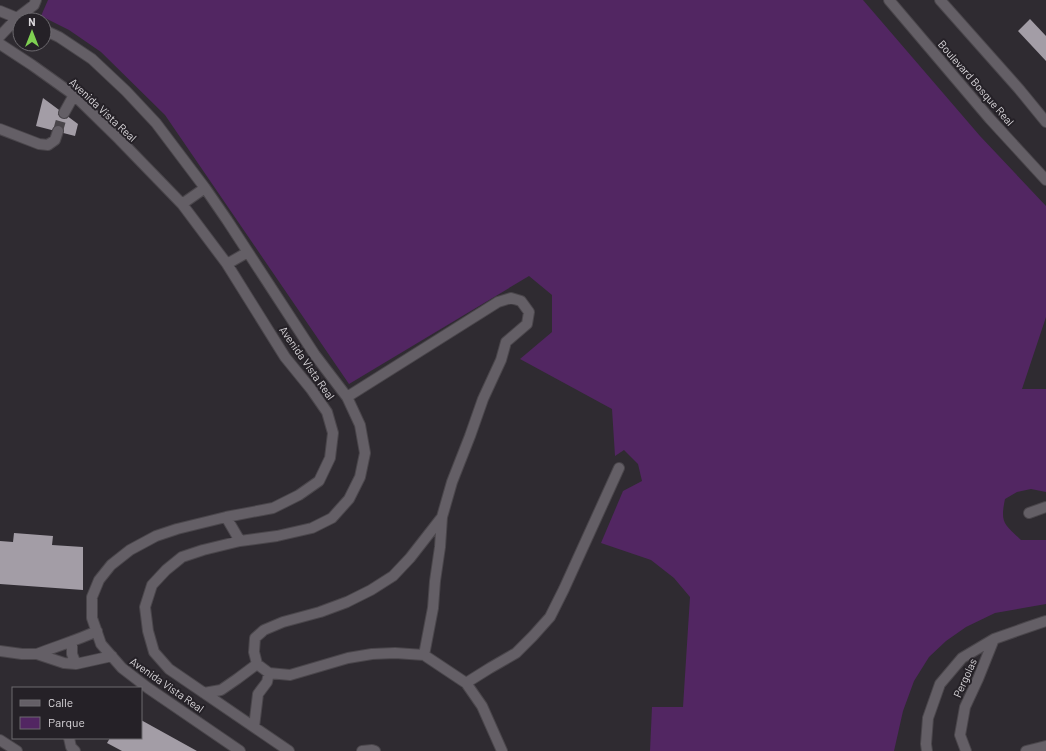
<svg xmlns="http://www.w3.org/2000/svg" width="1046" height="751" viewBox="0 0 1046 751" font-family="Barlow,sans-serif">
  <style>
    .green { fill: #522662 }
    .building { fill: #a39da6 }
    .lines { fill: none; stroke-linecap: round; stroke-linejoin: round }
    .minor-tunnel { stroke: #49454a; stroke-width: 10; stroke-dasharray: 10 5; stroke-linecap: butt }
    .minor-casing { stroke: #4a464b; stroke-width: 12 }
    .minor { stroke: #645f66; stroke-width: 10 }
    .labels { text-anchor: middle; stroke-width: 4; stroke-linejoin: round; paint-order: stroke }
    .street-label { font-size: 11px; fill: #dad7db; stroke: #252127 }
  </style>
  <rect width="100%" height="100%" fill="#2f2b31"/>
  <path class="green" d="M 48,0 L 863,0 L 980,136 L 1046,206 L 1046,317 L 1022,389 L 1046,389 L 1046,492 L 1031,489 L 1017,492 L 1005,499 C 1000,523 1004,524 1021,540 L 1046,540 L 1046,604 L 995,613 L 966,627 L 946,641 L 929,657 L 914,681 L 903,711 L 894,751 L 650,751 L 652,707 L 683,707 L 690,597 L 674,578 L 651,560 L 601,543 L 623,491 L 642,481 L 638,464 L 624,450 L 615,456 L 612,409 L 520,359 L 552,332 L 552,295 L 529,276 L 349,384 L 165,115 L 101,52 L 69,30 L 41,16 Z"/>
  <path class="building" d="M 1030,19 L 1046,36 L 1046,61 L 1018,31 Z
    M 43,98 L 78,124 L 75,136 L 36,126 Z
    M 14,533 L 53,536 L 52,545 L 83,547 L 83,590 L 0,584 L 0,541 L 13,542 Z
    M 141,720 L 197,751 L 122,751 L 107,743 L 110,738 L 141,738 Z"/>
  <g class="lines">
    <path class="minor-tunnel" d="M 58,131 L 61,120 L 64,113"/>
    <g class="minor-casing">
      <path id="minor" d="M 889,0 L 990,119 L 1046,180
        M 940,0 L 1019,89 L 1046,122
        M 0,11 L 22,20
        M 44,30 L 59,37 L 92,59 L 126,91 L 156,123 L 205,188 L 227,220 L 315,355 L 347,397 L 360,425 L 365,453 L 360,477 L 349,499 L 332,518 L 312,528 L 277,536 L 240,541 L 203,550 L 182,557 L 166,570 L 152,585 L 145,607 L 148,631 L 154,652 L 169,669 L 289,751
        M 0,36 L 17,18 L 34,5 L 36,0
        M 0,44 L 32,65 L 74,95 L 119,139 L 182,204 L 227,264 L 285,357 L 311,389 L 327,412 L 333,433 L 330,458 L 319,481 L 299,495 L 273,508 L 226,517 L 177,529 L 156,536 L 130,550 L 111,565 L 99,580 L 92,597 L 92,618 L 101,644 L 122,668 L 148,688 L 240,751
        M 64,113 L 74,95
        M 0,129 L 39,144 L 48,145 L 55,140 L 58,131
        M 182,204 L 205,188
        M 227,264 L 248,252
        M 347,397 L 498,302 L 511,298 L 521,301 L 529,312 L 527,324 L 506,342 L 501,360 L 483,399 L 470,436 L 452,482 L 442,517 L 440,547 L 435,581 L 433,608 L 424,655
        M 1029,513 L 1046,507
        M 226,517 L 240,541
        M 442,517 L 410,558 L 393,576 L 371,590 L 347,602 L 320,612 L 283,622 L 264,630 L 255,638 L 254,652 L 257,664 L 269,673 L 290,675 L 348,658 L 372,654 L 395,653 L 424,655 L 466,683 L 482,706 L 502,751
        M 72,641 L 72,654 L 76,664
        M 0,651 L 22,654 L 37,654 L 64,663 L 76,664 L 112,656
        M 37,654 C 57,646 78,640 97,631
        M 466,683 L 490,668 L 516,653 L 533,636 L 550,617 L 564,589 L 619,468
        M 204,693 L 221,690 L 237,679 L 257,664
        M 254,727 L 258,694 L 267,682 L 269,673
        M 69,738 L 71,747 L 75,751
        M 0,740 L 17,751
        M 362,751 L 372,750 L 375,751
        M 927,751 L 926,744 L 928,718 L 940,684 L 962,658 L 994,639 L 1028,627 L 1046,621
        M 966,751 L 960,735 L 965,707 L 978,679 L 994,639
        M 1026,751 L 1046,746"/>
    </g>
    <use href="#minor" class="minor"/>
  </g>
  <g class="labels">
    <g class="street-label">
      <text transform="translate(976 83) rotate(49)" y="4">Boulevard Bosque Real</text>
      <text transform="translate(103 110) rotate(43)" y="4">Avenida Vista Real</text>
      <text transform="translate(307 363) rotate(55)" y="4">Avenida Vista Real</text>
      <text transform="translate(965 678) rotate(-66)" y="4">Pergolas</text>
      <text transform="translate(167 685) rotate(35)" y="4">Avenida Vista Real</text>
    </g>
  </g>
  <rect x="12" y="687" width="130" height="52" fill="#252127" stroke="#6d6a6f"/>
  <rect x="20" y="700" width="20" height="6" fill="#645f66" stroke="#6d6a6f"/>
  <text x="48" y="707" font-size="12" fill="#dad7db">Calle</text>
  <rect x="20" y="717" width="20" height="12" fill="#522662" stroke="#6d6a6f"/>
  <text x="48" y="727" font-size="12" fill="#dad7db">Parque</text>
  <g transform="translate(32 32)"><circle r="19" fill="#252127" stroke="#6d6a6f"/>
  <path d="M0-3L7 15L0 10L-7 15Z" fill="#7fd052"/>
  <text y="-6" font-size="11" font-weight="bold" text-anchor="middle" fill="#dad7db">N</text>
  </g>
</svg>
